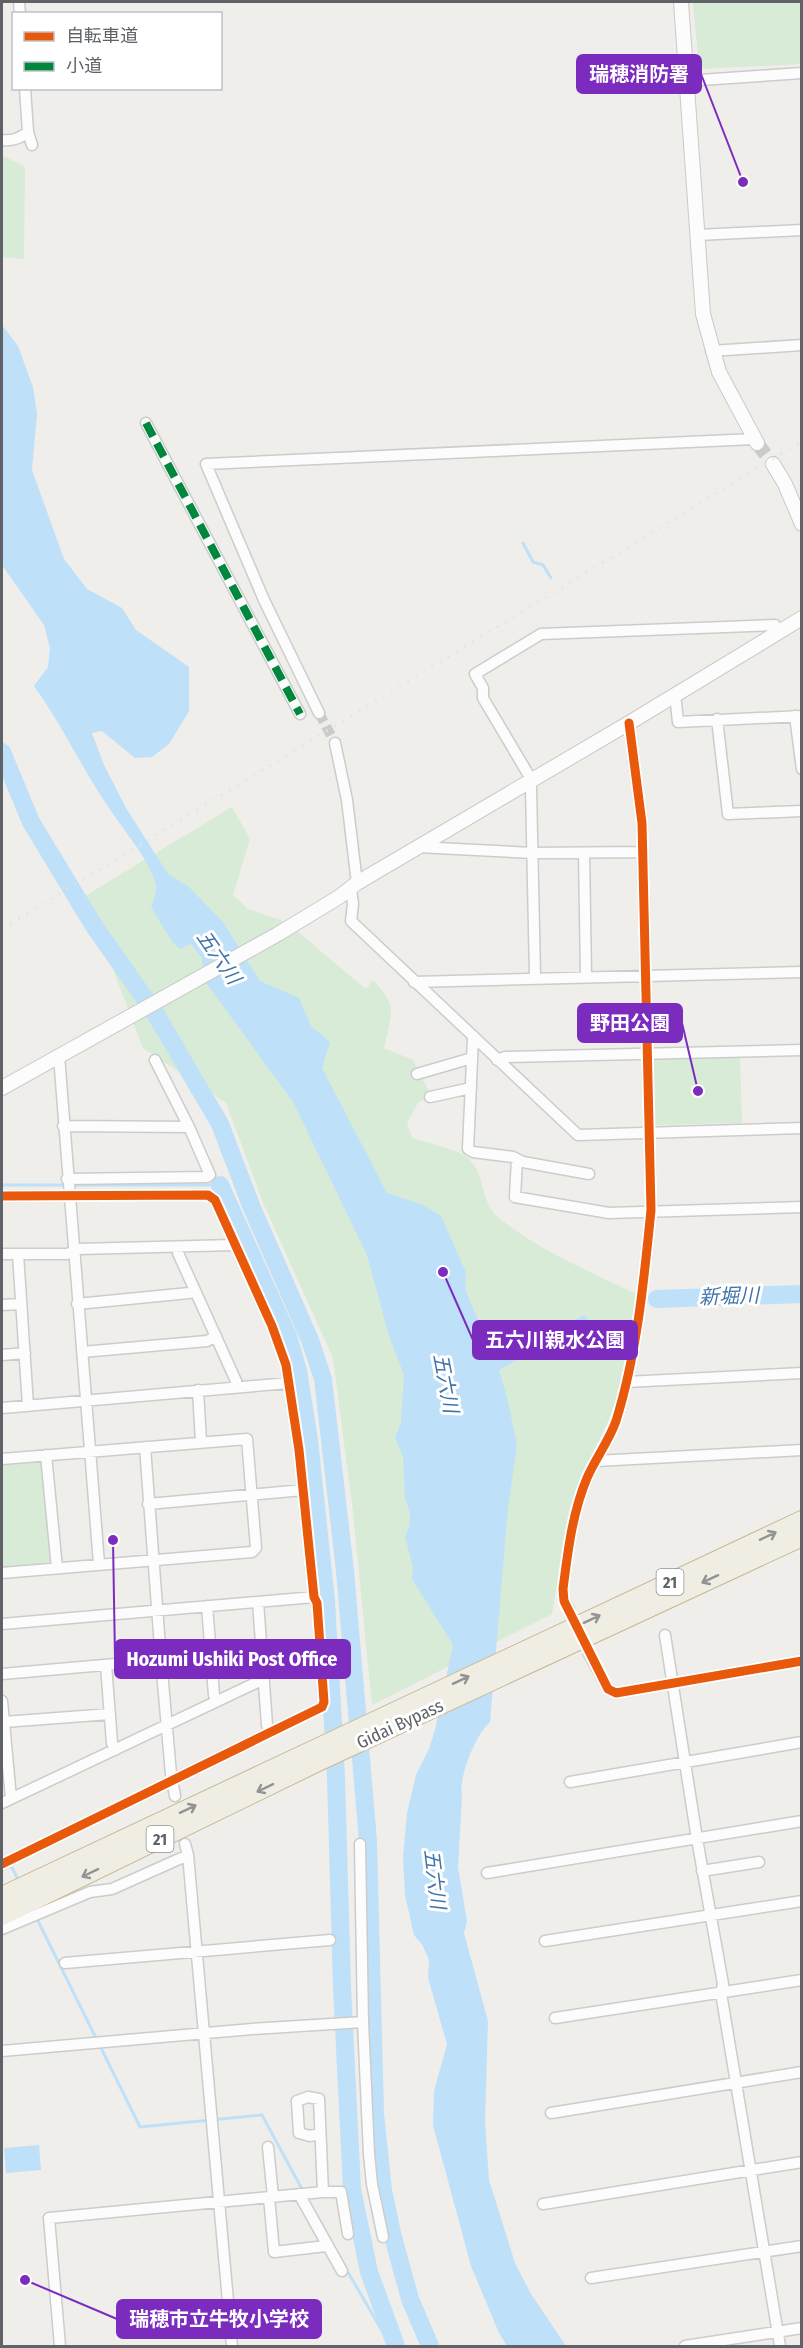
<svg xmlns="http://www.w3.org/2000/svg" width="803" height="2348" viewBox="0 0 803 2348" font-family="'Fira Sans Condensed','Noto Sans JP',sans-serif">
  <style>
    .green { fill: #d8ebd6 }
    .water { fill: #bfe0f9 }
    .lines { fill: none; stroke-linecap: round; stroke-linejoin: round }
    .stream { stroke: #bfe0f9; stroke-width: 3 }
    .river { stroke: #bfe0f9; stroke-width: 18 }
    .street-tunnel { stroke: #cbcbca; stroke-width: 10; stroke-dasharray: 10 5; stroke-linecap: butt }
    .secondary-tunnel { stroke: #cbcbca; stroke-width: 14; stroke-dasharray: 14 7; stroke-linecap: butt }
    .street-casing { stroke: #cbcccc; stroke-width: 13 }
    .secondary-casing { stroke: #cacacb; stroke-width: 16 }
    .highway-casing { stroke: #c8b996; stroke-width: 20 }
    .street { stroke: #fdfcfc; stroke-width: 10 }
    .secondary { stroke: #fdfcfc; stroke-width: 14 }
    .highway { stroke: #f0ede3; stroke-width: 18 }
    .rail { stroke: #e4e4e4; stroke-width: 3; stroke-dasharray: 1.5 8; stroke-linecap: butt }
    .quiet { stroke: #00873e; stroke-width: 8; stroke-dasharray: 15 8; stroke-linecap: butt }
    .cycleway-casing { stroke: #fff; stroke-width: 13 }
    .cycleway { stroke: #e8590c; stroke-width: 9 }
    .oneway { stroke: #929393 }
    .labels { text-anchor: middle; stroke-width: 6; stroke-linejoin: round; paint-order: stroke }
    .shield { fill: #fff; stroke: #8f9295; stroke-width: 1.5 }
    .shield-label { font-size: 16px; font-weight: bold; fill: #5f6368 }
    .street-label { font-size: 18px; fill: #5f6368; stroke: #fff }
    .water-label { font-size: 20px; font-style: italic; fill: #4174aa; stroke: #fff }
    .leader { fill: none; stroke: #7b2cbf; stroke-width: 2 }
    .callout-dot { fill: #7b2cbf; stroke: #fff; stroke-width: 2 }
    .callout { fill: #7b2cbf; stroke: #7b2cbf; stroke-width: 2 }
    .callout-label { font-size: 20px; text-anchor: middle; font-weight: bold; fill: #fff }
  </style>
  <rect width="100%" height="100%" fill="#efeeea"/>
  <path class="green" d="M 693,2 L 801,2 L 801,64 L 699,69 Z
    M 2,155 L 25,167 L 24,259 L 2,257 Z
    M 232,807 L 250,839 L 233,895 L 248,909 L 286,922 L 366,989 L 373,980 C 399,1006 391,1015 384,1048 L 413,1060 L 431,1095 L 418,1103 L 407,1123 L 412,1138 C 424,1142 460,1150 468,1158 C 486,1174 480,1203 499,1218 C 539,1251 589,1271 636,1294 L 620,1397 L 583,1472 L 568,1514 L 552,1614 L 372,1705 L 353,1512 L 333,1358 L 264,1205 L 226,1103 L 143,1048 L 85,896 Z
    M 740,1056 L 742,1123 L 656,1125 L 653,1059 Z
    M 41,1461 L 44,1466 L 52,1560 L 49,1565 L 2,1568 L 2,1464 Z"/>
  <path class="water" d="M 2,325 L 18,346 L 33,387 L 37,414 L 32,470 L 64,559 L 87,589 L 122,608 L 136,630 L 189,667 L 189,711 L 169,744 L 152,757 L 135,758 L 102,731 L 92,733 L 104,765 L 126,808 L 168,874 L 189,887 L 223,922 L 260,981 L 299,998 L 311,1026 L 330,1042 L 322,1068 L 387,1193 L 421,1204 L 441,1216 L 466,1272 L 465,1289 L 494,1358 L 585,1315 L 588,1320 L 499,1370 L 507,1397 L 517,1445 L 508,1507 L 490,1722 C 476,1734 458,1777 462,1796 L 458,1867 L 467,1922 L 464,1933 L 488,2021 L 485,2122 L 489,2180 L 515,2263 L 531,2294 L 566,2346 L 507,2346 L 499,2333 L 471,2266 L 433,2125 L 434,2091 L 447,2044 L 428,1978 L 429,1960 L 423,1946 L 414,1935 L 405,1895 L 403,1857 L 407,1813 L 416,1775 L 429,1749 L 435,1730 L 453,1645 L 412,1579 L 413,1567 L 405,1537 L 410,1525 L 410,1512 L 405,1499 L 403,1457 L 395,1437 L 401,1423 L 404,1375 L 389,1336 L 367,1255 L 293,1102 L 207,984 L 201,957 L 191,944 L 180,949 L 171,940 L 151,907 C 154,899 158,890 155,881 C 148,859 124,830 111,811 C 83,771 63,726 34,686 L 48,667 L 50,648 L 44,625 L 2,565 Z
    M 39,2145 L 41,2170 L 6,2173 L 4,2148 Z"/>
  <g class="lines">
    <path class="stream" d="M 523,543 L 533,562 L 543,565 L 551,578
      M 2,1185 L 66,1185
      M 72,1185 L 220,1185
      M 2,1870 L 11,1866 L 19,1881
      M 36,1917 L 97,2040
      M 100,2046 L 140,2127 L 262,2115 L 303,2191
      M 345,2267 L 384,2334 L 390,2332"/>
    <path class="river" d="M 2,752 L 31,822 L 94,926 L 155,1013 L 220,1124 L 252,1208 L 310,1340 L 323,1379 L 345,1571 L 368,1841 L 375,2114 L 383,2190 L 392,2233 L 410,2299 L 430,2346
      M 220,1185 L 288,1336 L 298,1371 L 309,1440 L 326,1601 L 336,1777 L 342,1987 L 352,2189 L 369,2272 L 396,2346
      M 657,1299 L 802,1294"/>
    <path class="street-tunnel" d="M 319,713 L 335,743
      M 569,1609 L 589,1654"/>
    <path class="secondary-tunnel" d="M 757,443 L 773,464"/>
    <g class="street-casing">
      <path id="street" d="M 19,2 L 20,14
        M 686,81 L 802,73
        M 25,88 L 28,132 L 32,145
        M 2,140 C 12,141 19,139 28,132
        M 697,235 L 802,230
        M 711,351 L 802,345
        M 146,423 L 300,714
        M 675,694 L 678,722 L 802,716
        M 319,713 L 264,600 L 206,464 L 754,439
        M 795,716 L 802,769
        M 717,719 L 728,814 L 802,811
        M 335,743 L 347,800 L 357,883
        M 531,779 L 483,698 L 483,688 L 475,674 L 541,634 L 775,625
        M 528,783 L 531,788 L 535,977
        M 418,847 L 532,853 L 642,852
        M 584,853 L 586,976
        M 351,889 L 353,904 L 351,921 L 578,1135 L 802,1128
        M 414,982 L 802,972
        M 473,1038 L 468,1149 L 473,1152 L 513,1157 L 523,1162 L 589,1174
        M 59,1056 L 99,1564
        M 155,1060 L 189,1127
        M 497,1060 L 505,1057 L 802,1050
        M 417,1074 L 472,1058
        M 430,1097 L 471,1088
        M 63,1126 L 189,1127 L 210,1175 L 207,1177 L 67,1179
        M 517,1159 L 515,1197 L 609,1213 L 802,1207
        M 2,1196 L 208,1195 L 215,1200 L 272,1326 L 286,1365 L 299,1450 L 314,1597 L 317,1603 L 324,1702 L 322,1707 L 2,1864
        M 178,1247 L 178,1253 L 236,1381 L 236,1387
        M 2,1254 L 67,1254 L 79,1249 L 234,1245
        M 18,1254 L 28,1406
        M 77,1304 L 189,1293 L 195,1291
        M 2,1305 L 21,1304
        M 82,1352 L 207,1341 L 216,1336
        M 2,1355 L 25,1353
        M 626,1382 L 802,1373
        M 198,1390 L 201,1442
        M 2,1408 L 289,1383
        M 145,1447 L 161,1660 L 171,1774 L 175,1796
        M 46,1455 L 57,1568
        M 2,1459 L 247,1439 L 256,1548 L 252,1552 L 2,1573
        M 596,1461 L 802,1450
        M 148,1504 L 303,1490
        M 258,1602 L 267,1725 L 270,1732
        M 207,1606 L 214,1695 L 217,1701
        M 569,1609 L 564,1601 L 563,1589 C 568,1551 572,1514 587,1478 C 595,1459 609,1441 616,1421 C 637,1354 644,1280 651,1210 L 642,823 L 629,723
        M 2,1624 L 314,1597
        M 665,1635 L 697,1839 L 723,1984 L 721,1993 L 780,2346
        M 589,1654 L 608,1689 L 616,1693 L 802,1661
        M 106,1665 L 112,1743 L 115,1750
        M 2,1674 L 161,1660
        M 2,1701 L 11,1798
        M 4,1722 L 110,1714
        M 570,1782 L 802,1742
        M 2,1803 L 264,1679
        M 185,1844 L 188,1855 L 232,2346
        M 360,1844 L 363,2022 L 369,2154 L 372,2184 L 383,2237
        M 702,1871 L 759,1862
        M 487,1873 L 802,1821
        M 2,1929 L 90,1892 L 112,1889 L 188,1855
        M 545,1941 L 802,1901
        M 65,1963 L 330,1940
        M 555,2018 L 802,1980
        M 2,2051 L 252,2029 L 363,2022
        M 551,2113 L 802,2072
        M 320,2134 L 310,2136 L 299,2133 L 297,2101 L 308,2097 L 319,2099 L 323,2192 L 341,2192 L 348,2234
        M 268,2147 L 273,2197
        M 299,2194 L 342,2271
        M 269,2197 L 274,2252 L 326,2246
        M 543,2204 L 802,2162
        M 591,2278 L 802,2246
        M 60,2346 L 49,2218 L 323,2192
        M 685,2346 L 802,2328"/>
    </g>
    <g class="secondary-casing">
      <path id="secondary" d="M 681,2 L 703,314 L 719,372 L 757,443
        M 773,464 L 785,484 L 802,524
        M 2,1088 L 278,934 L 339,897 L 357,883 L 629,723 L 802,618"/>
    </g>
    <g class="highway-casing">
      <path id="highway" d="M 2,1896 L 802,1520
        M 2,1916 L 318,1762 L 802,1537"/>
    </g>
    <use href="#street" class="street"/>
    <use href="#secondary" class="secondary"/>
    <use href="#highway" class="highway"/>
    <path class="rail" d="M 2,929 L 802,441"/>
    <path class="quiet" d="M 146,423 L 300,714"/>
    <g class="cycleway-casing">
      <path id="cycleway" d="M 629,723 L 642,823 L 651,1210 C 644,1280 637,1354 616,1421 C 609,1441 595,1459 587,1478 C 572,1514 568,1551 563,1589 L 564,1601 L 608,1689 L 616,1693 L 802,1661
        M 2,1196 L 208,1195 L 215,1200 L 272,1326 L 286,1365 L 299,1450 L 314,1597 L 317,1603 L 324,1702 L 322,1707 L 2,1864"/>
    </g>
    <use href="#cycleway" class="cycleway"/>
  </g>
  <defs><path id="oneway-shaft" d="M-6 0H5M1.5-3L5.5 0L1.5 3" fill="none" stroke-width="1.6" stroke-linecap="round" stroke-linejoin="round" transform="scale(1.5)"/></defs>
  <g class="oneway">
    <use href="#oneway-shaft" transform="translate(768 1536) rotate(-25)"/>
    <use href="#oneway-shaft" transform="translate(710 1579) rotate(155)"/>
    <use href="#oneway-shaft" transform="translate(592 1619) rotate(-25)"/>
    <use href="#oneway-shaft" transform="translate(461 1680) rotate(-25)"/>
    <use href="#oneway-shaft" transform="translate(265 1788) rotate(154)"/>
    <use href="#oneway-shaft" transform="translate(188 1809) rotate(-25)"/>
    <use href="#oneway-shaft" transform="translate(90 1873) rotate(154)"/>
  </g>
  <g class="labels">
    <g class="shield">
      <rect x="656.5" y="1569" width="27" height="26" rx="4.5"/>
      <rect x="146.5" y="1826" width="27" height="26" rx="4.5"/>
    </g>
    <g class="shield-label">
      <text x="670" y="1588">21</text>
      <text x="160" y="1845">21</text>
    </g>
    <g class="street-label">
      <text transform="translate(400 1724) rotate(-25)" y="6">Gidai Bypass</text>
    </g>
    <g class="water-label">
      <text transform="translate(219 957) rotate(55)" y="7">五六川</text>
      <text transform="translate(729 1296) rotate(-2)" y="7">新堀川</text>
      <text transform="translate(446 1383) rotate(79)" y="7">五六川</text>
      <text transform="translate(435 1879) rotate(83)" y="7">五六川</text>
    </g>
  </g>
  <path class="leader" d="M743 182L701 74M698 1091L682 1023M443 1272L473 1340M113 1540L115 1659M25 2280L117 2319"/>
  <g class="callout-dot">
    <circle cx="743" cy="182" r="6"/>
    <circle cx="698" cy="1091" r="6"/>
    <circle cx="443" cy="1272" r="6"/>
    <circle cx="113" cy="1540" r="6"/>
    <circle cx="25" cy="2280" r="6"/>
  </g>
  <g class="callout">
    <rect x="577" y="55" width="124" height="38" rx="6"/>
    <rect x="578" y="1004" width="104" height="38" rx="6"/>
    <rect x="473" y="1321" width="164" height="38" rx="6"/>
    <rect x="115" y="1640" width="235" height="38" rx="6"/>
    <rect x="117" y="2300" width="204" height="38" rx="6"/>
  </g>
  <g class="callout-label">
    <text x="639" y="81">瑞穂消防署</text>
    <text x="630" y="1030">野田公園</text>
    <text x="555" y="1347">五六川親水公園</text>
    <text x="232" y="1666">Hozumi Ushiki Post Office</text>
    <text x="219" y="2326">瑞穂市立牛牧小学校</text>
  </g>
  <rect width="803" height="2348" fill="none" stroke="#5f6368" stroke-width="6"/>
  <rect x="12" y="12" width="210" height="78" fill="#ffffff" stroke="#bfc1c3" stroke-width="1.5"/>
  <rect x="24" y="32" width="30" height="9" fill="#e8590c" stroke="#bfc1c3" stroke-width="1.5"/>
  <text x="66" y="42" font-size="18" fill="#5f6368">自転車道</text>
  <rect x="24" y="62" width="30" height="9" fill="#00873e" stroke="#bfc1c3" stroke-width="1.5"/>
  <text x="66" y="72" font-size="18" fill="#5f6368">小道</text>
</svg>
